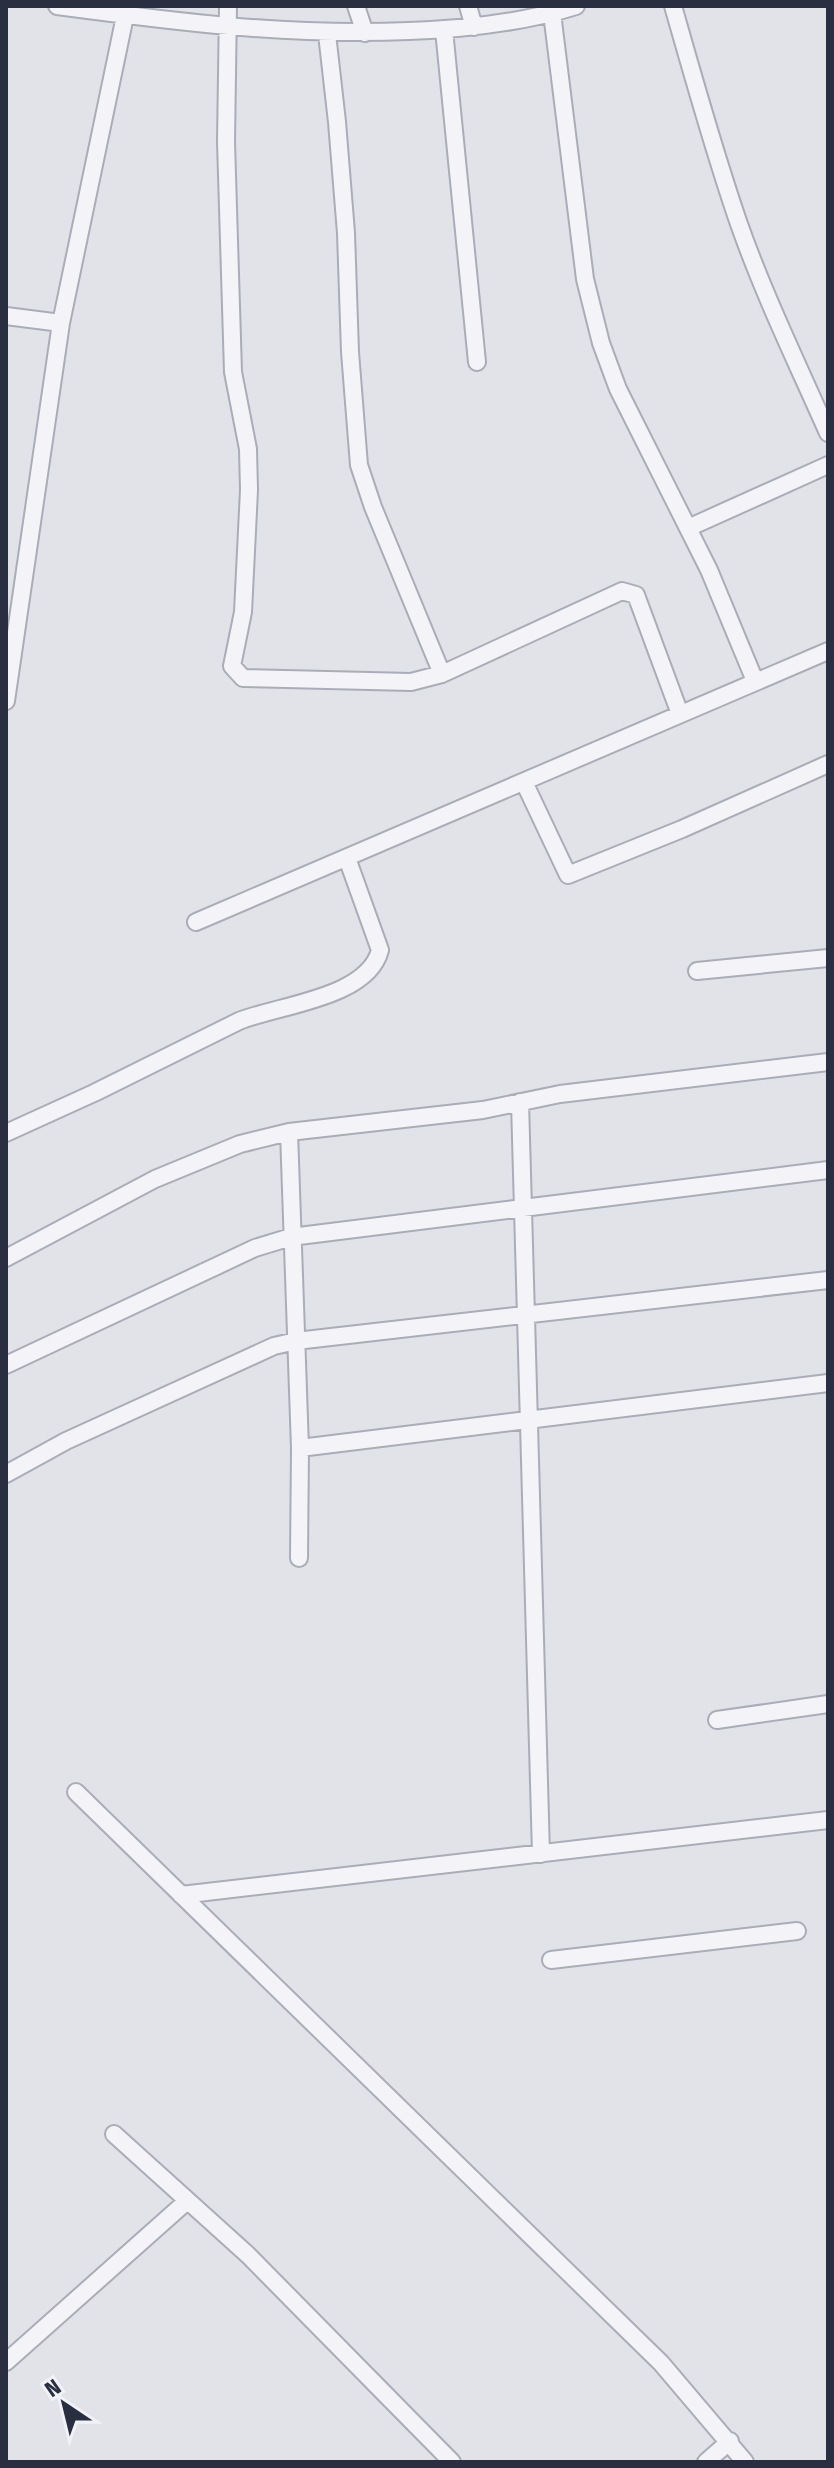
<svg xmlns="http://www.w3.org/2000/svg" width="834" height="2468" viewBox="0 0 834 2468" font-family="'Fira Sans Condensed',sans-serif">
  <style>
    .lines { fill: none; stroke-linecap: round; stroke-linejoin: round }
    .minor-casing { stroke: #aaadb7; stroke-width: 20 }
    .minor { stroke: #f4f4f8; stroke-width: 16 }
  </style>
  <rect width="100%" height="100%" fill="#e1e3e9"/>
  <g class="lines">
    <g class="minor-casing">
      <path id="minor" d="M 57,6 C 178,22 286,36 409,31 C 465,29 522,23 576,6
        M 228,6 L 226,142 L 233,372 L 248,449 L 249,490 L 243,612 L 232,666 L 243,678 L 411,682 L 442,674 L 622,591 L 636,595 L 680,714
        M 356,6 L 365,33
        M 468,6 L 474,27
        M 673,6 C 694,79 714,152 739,224 C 764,295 797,363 828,433
        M 552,13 L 585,279 L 601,343 L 618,389 L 709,570 L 755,681
        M 444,30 L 477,362
        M 327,34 L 337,122 L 346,233 L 350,352 L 359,465 L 373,507 L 442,674
        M 6,316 L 61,323
        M 688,528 L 828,465
        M 6,701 L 61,323 L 125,16
        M 524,782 L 568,875 L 682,829 L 828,764
        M 196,922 L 828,651
        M 697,971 L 828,958
        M 520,1102 L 541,1854
        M 289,1132 L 300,1448 L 299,1558
        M 6,1133 L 94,1093 L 239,1021 C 279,1005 368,998 380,950 L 347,858
        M 6,1258 L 155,1179 L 240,1144 L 289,1132 L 483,1110 L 560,1094 L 828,1062
        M 6,1365 L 255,1248 L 291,1237 L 828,1170
        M 300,1448 L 828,1383
        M 6,1474 L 66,1441 L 274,1346 L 296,1341 L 828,1280
        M 717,1720 L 828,1704
        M 76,1792 L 661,2363 L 745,2462
        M 181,1895 L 828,1820
        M 551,1960 L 797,1931
        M 114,2134 L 248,2255 L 452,2462
        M 6,2362 L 187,2201
        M 706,2462 L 730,2441"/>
    </g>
    <use href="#minor" class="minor"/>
  </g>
  <rect width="834" height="2468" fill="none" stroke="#2a2e41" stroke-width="16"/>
  <g transform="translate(64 2404) rotate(325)" stroke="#f1f2f7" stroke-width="6" paint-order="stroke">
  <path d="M0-6L14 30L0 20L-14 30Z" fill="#2a2e41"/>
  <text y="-12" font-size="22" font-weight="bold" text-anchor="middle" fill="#2a2e41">N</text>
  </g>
</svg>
